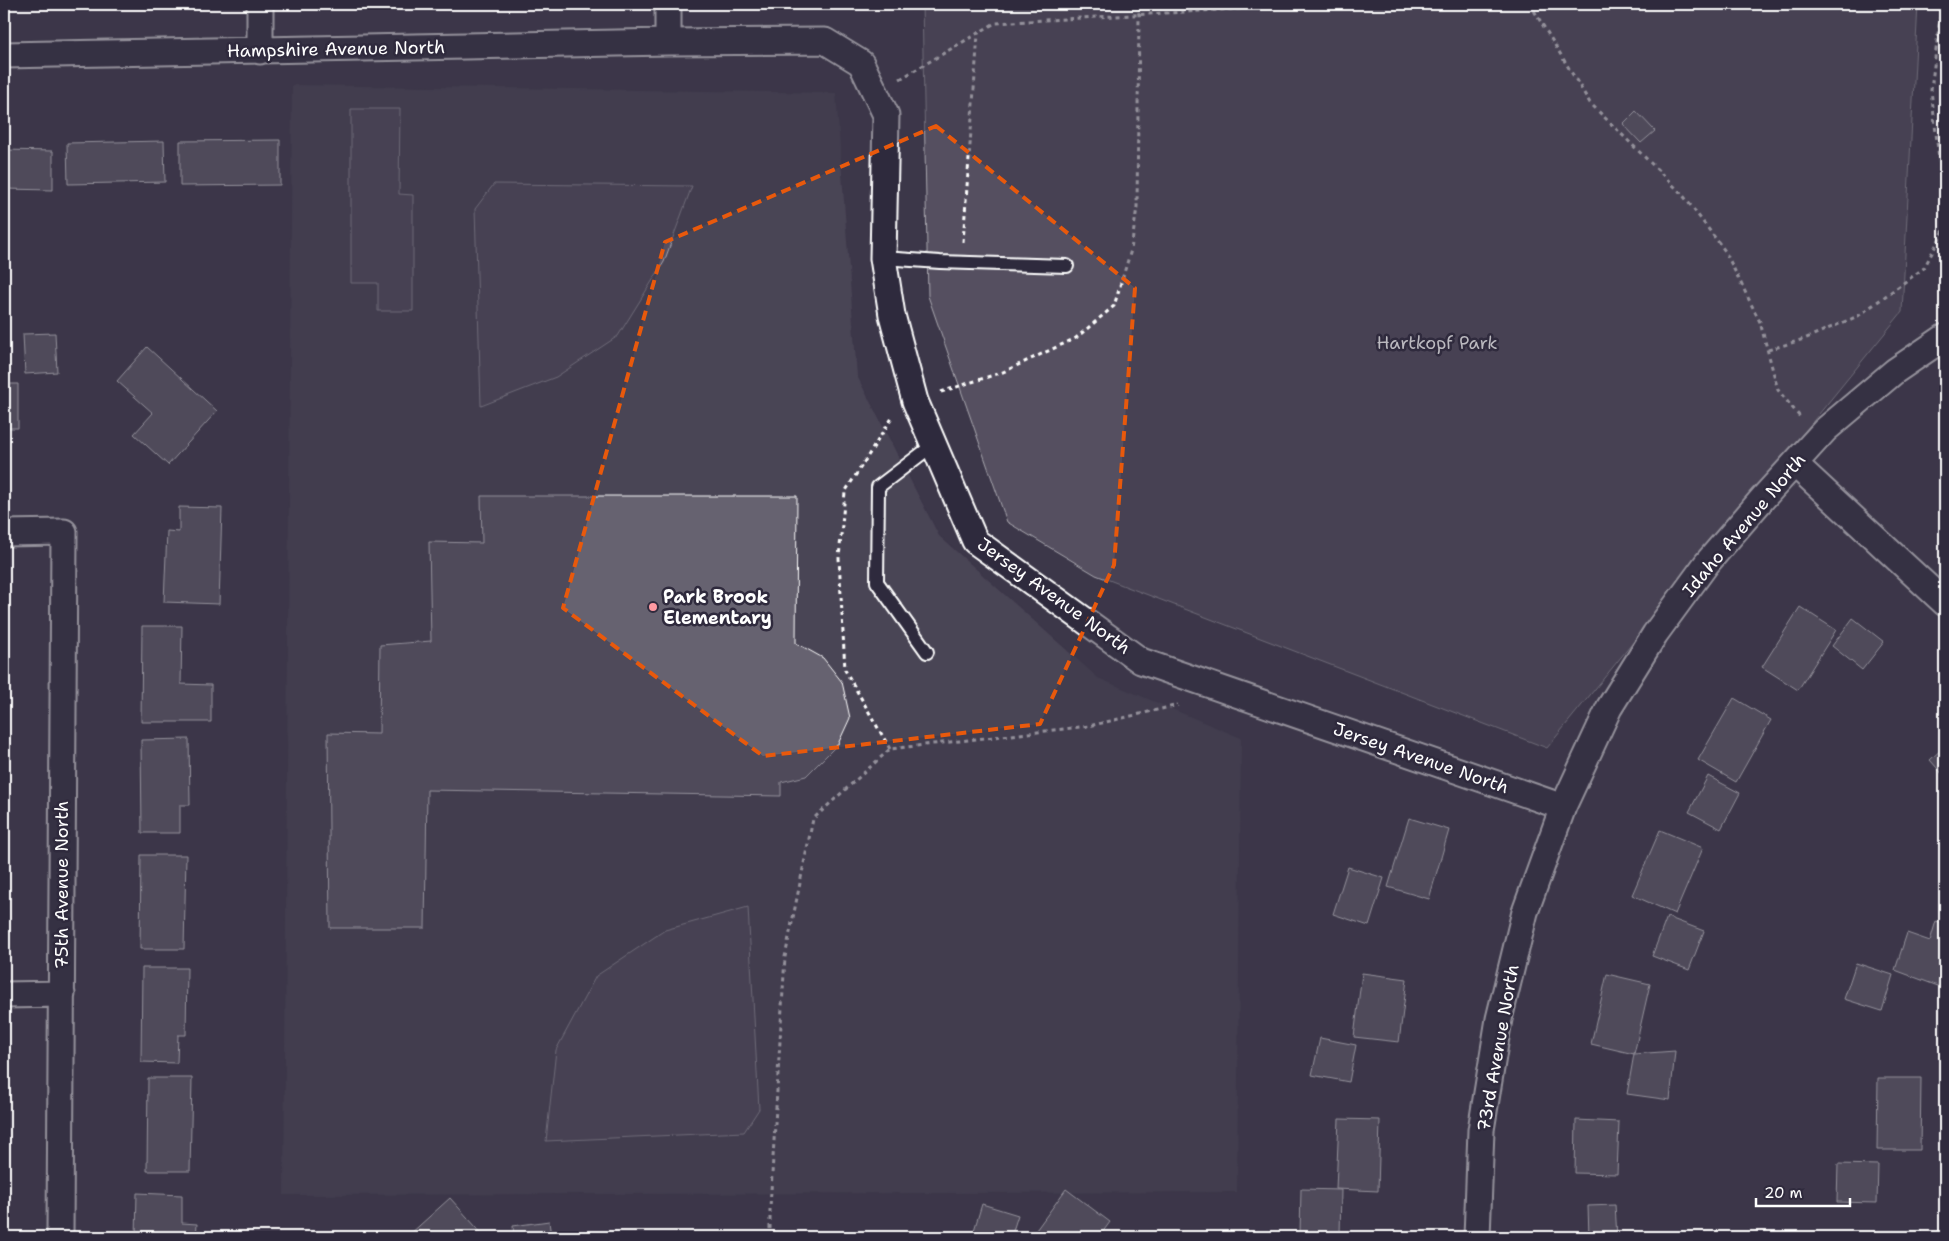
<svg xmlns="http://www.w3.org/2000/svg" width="1949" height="1241" viewBox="0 0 1949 1241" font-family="'Shantell Sans',sans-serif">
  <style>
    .built { fill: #494455 }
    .green { fill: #555060; stroke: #aaa8b0 }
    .building { fill: #666270; stroke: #fff }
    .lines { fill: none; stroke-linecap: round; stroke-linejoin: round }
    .lane-casing { stroke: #fff; stroke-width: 16 }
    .street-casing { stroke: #fff; stroke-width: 29 }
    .path { stroke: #fff; stroke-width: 3; stroke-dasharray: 4 4; stroke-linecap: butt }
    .lane { stroke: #2f2a3d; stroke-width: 12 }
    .street { stroke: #2f2a3d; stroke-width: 25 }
    .marked { fill: none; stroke: #e8590c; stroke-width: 4; stroke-dasharray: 10 6; stroke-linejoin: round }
    .poi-dot { fill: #ff9aa2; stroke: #2f2a3d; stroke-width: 2 }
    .labels { text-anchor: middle; stroke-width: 5; stroke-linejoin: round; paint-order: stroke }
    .street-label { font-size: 18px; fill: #fff; stroke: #2f2a3d }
    .park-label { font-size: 18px; fill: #bbb9bf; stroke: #2f2a3d }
    .poi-label { font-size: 18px; font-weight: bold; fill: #fff; stroke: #2f2a3d; text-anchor: start }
  </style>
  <rect width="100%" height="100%" fill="#3c3749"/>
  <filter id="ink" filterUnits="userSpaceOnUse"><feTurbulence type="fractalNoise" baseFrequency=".02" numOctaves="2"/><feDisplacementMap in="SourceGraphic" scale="10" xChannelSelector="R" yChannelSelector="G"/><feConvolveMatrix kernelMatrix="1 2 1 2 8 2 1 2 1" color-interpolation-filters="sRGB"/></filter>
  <g filter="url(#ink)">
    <path class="built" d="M 292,85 L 836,93 L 857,376 L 939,536 L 1098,678 L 1241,738 L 1237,1192 L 284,1195 Z"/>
    <path class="green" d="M 922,4 L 1918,4 L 1902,312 L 1547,748 L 1096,575 L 1007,522 L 928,296 Z
      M 351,109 L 400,109 L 399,194 L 413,195 L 413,311 L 378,311 L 378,283 L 351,283 Z
      M 494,184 L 692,186 L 664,262 L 618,336 L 556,377 L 481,406 L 475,209 Z
      M 748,907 L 759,1109 L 744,1132 L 546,1141 L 556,1050 L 596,976 L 665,930 Z"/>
    <path class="building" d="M 1636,111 L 1655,131 L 1641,143 L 1623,124 Z
      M 280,140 L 280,185 L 180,186 L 180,141 Z
      M 164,141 L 165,182 L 68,184 L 67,143 Z
      M 4,150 L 53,151 L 53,190 L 4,189 Z
      M 55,333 L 57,372 L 25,374 L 23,334 Z
      M 147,347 L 217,411 L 168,465 L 134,434 L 153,413 L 117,381 Z
      M 4,384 L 18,384 L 18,428 L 4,428 Z
      M 481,496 L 797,496 L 796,643 L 823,658 L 842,682 L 850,718 L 838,744 L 806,776 L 781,782 L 781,796 L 427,790 L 425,928 L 330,928 L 328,733 L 379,734 L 380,645 L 431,641 L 429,542 L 482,543 Z
      M 179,507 L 222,508 L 219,604 L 164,602 L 167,531 L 179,532 Z
      M 1800,607 L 1836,630 L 1798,690 L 1762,667 Z
      M 1853,618 L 1884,642 L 1862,670 L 1832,646 Z
      M 142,626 L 182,626 L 181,684 L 211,685 L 211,722 L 141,722 Z
      M 1734,698 L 1771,720 L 1736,782 L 1698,760 Z
      M 189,739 L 190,805 L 180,805 L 180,833 L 142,833 L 141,740 Z
      M 1945,746 L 1945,777 L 1930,760 Z
      M 1708,776 L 1740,793 L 1721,829 L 1689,812 Z
      M 1409,818 L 1449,830 L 1429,899 L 1388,887 Z
      M 1660,830 L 1703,848 L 1675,914 L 1632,895 Z
      M 141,855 L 186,855 L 184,949 L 140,949 Z
      M 1348,867 L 1384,878 L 1369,926 L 1333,914 Z
      M 1667,917 L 1704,931 L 1689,970 L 1652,956 Z
      M 1936,921 L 1945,924 L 1945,965 L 1938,986 L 1895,970 L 1907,933 L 1930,941 Z
      M 1856,963 L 1893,975 L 1882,1011 L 1844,999 Z
      M 142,968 L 187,968 L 186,1035 L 178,1035 L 177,1063 L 141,1062 Z
      M 1362,973 L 1407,979 L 1399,1042 L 1354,1037 Z
      M 1607,974 L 1650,984 L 1634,1054 L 1591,1044 Z
      M 1320,1038 L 1356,1045 L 1349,1082 L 1312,1075 Z
      M 1675,1051 L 1670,1100 L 1627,1094 L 1634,1054 Z
      M 148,1078 L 192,1078 L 190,1171 L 147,1171 Z
      M 1878,1078 L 1921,1078 L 1920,1150 L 1877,1150 Z
      M 1339,1119 L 1380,1120 L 1378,1191 L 1336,1189 Z
      M 1576,1120 L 1619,1122 L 1617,1174 L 1575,1173 Z
      M 1838,1164 L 1878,1165 L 1877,1203 L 1837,1202 Z
      M 1066,1189 L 1110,1222 L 1099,1237 L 1031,1237 Z
      M 1301,1189 L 1341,1190 L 1340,1235 L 1300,1234 Z
      M 137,1193 L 182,1195 L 182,1223 L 197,1224 L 196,1237 L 136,1237 Z
      M 450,1198 L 485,1237 L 411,1237 L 409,1235 Z
      M 982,1204 L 1018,1215 L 1011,1237 L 972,1237 Z
      M 1615,1205 L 1617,1237 L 1589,1237 L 1588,1206 Z
      M 549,1221 L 551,1237 L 514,1237 L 513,1226 Z
      M 1875,1231 L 1922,1231 L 1922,1237 L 1875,1237 Z
      M 876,1232 L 876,1237 L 820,1237 L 820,1233 Z"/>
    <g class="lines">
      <g class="lane-casing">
        <path id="lane" d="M 883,258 L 940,262 L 1067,266
          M 927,652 L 877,582 L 878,487 L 933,445"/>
      </g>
      <g class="street-casing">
        <path id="street" d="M 668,42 L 668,4
          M 260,51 L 260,4
          M 4,55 L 668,42 L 825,41 L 861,63 L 886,115 L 883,258 L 892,315 L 915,401 L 975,541 L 1141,661 L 1563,807
          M 1795,464 L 1945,603
          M 4,533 L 64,532 L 60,1237
          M 4,995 L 62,994
          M 1477,1237 L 1481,1130 L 1499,1019 L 1525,912 L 1563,807 L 1609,708 L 1655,634 L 1707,563 L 1763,498 L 1825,430 L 1895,371 L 1945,337"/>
      </g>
      <path class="path" d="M 1530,4 L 1590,103 L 1682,194 L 1725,251 L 1760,322 L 1778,390 L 1800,417
        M 1945,9 L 1940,18 L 1931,90 L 1945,210
        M 900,79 L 995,23 L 1269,7 L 1279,4
        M 963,242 L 978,34
        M 1768,350 L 1804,339 L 1858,316 L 1924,268 L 1945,228
        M 941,392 L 1003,372 L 1076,338 L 1114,306 L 1131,250 L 1137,207 L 1139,15 L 1137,4
        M 890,749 L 845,670 L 839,558 L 845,492 L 892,418
        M 770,1237 L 770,1208 L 785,957 L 813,819 L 890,749 L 1089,726 L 1178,705"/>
      <use href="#lane" class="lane"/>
      <use href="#street" class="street"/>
    </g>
  </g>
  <path d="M0 0H1949V1241H0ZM 936,126 L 1135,288 L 1114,565 L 1040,724 L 763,756 L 563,608 L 665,242 Z" fill="#3c3749" fill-opacity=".55" fill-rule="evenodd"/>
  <path class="marked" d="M 936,126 L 1135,288 L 1114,565 L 1040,724 L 763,756 L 563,608 L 665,242 Z"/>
  <circle class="poi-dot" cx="653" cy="607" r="5"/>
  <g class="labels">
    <g class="street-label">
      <text transform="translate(336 49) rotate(-1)" y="6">Hampshire Avenue North</text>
      <text transform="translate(1744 525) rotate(-50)" y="6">Idaho Avenue North</text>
      <text transform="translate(1054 596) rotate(36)" y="6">Jersey Avenue North</text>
      <text transform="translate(1421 758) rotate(19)" y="6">Jersey Avenue North</text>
      <text transform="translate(62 885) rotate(-90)" y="6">75th Avenue North</text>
      <text transform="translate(1498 1048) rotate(-80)" y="6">73rd Avenue North</text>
    </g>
    <g class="park-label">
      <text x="1437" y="349">Hartkopf Park</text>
    </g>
    <g class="poi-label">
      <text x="663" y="603">Park Brook<tspan x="663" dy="21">Elementary</tspan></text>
    </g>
  </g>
  <rect width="1949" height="1241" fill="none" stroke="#2f2a3d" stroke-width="20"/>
  <rect x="10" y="10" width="1929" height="1221" fill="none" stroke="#fff" stroke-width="2" filter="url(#ink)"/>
  <path d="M1756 1198v8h94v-8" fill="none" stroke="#ffffff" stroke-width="2.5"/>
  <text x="1764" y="1198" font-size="15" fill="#ffffff" stroke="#2f2a3d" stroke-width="4" paint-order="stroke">20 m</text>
</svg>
